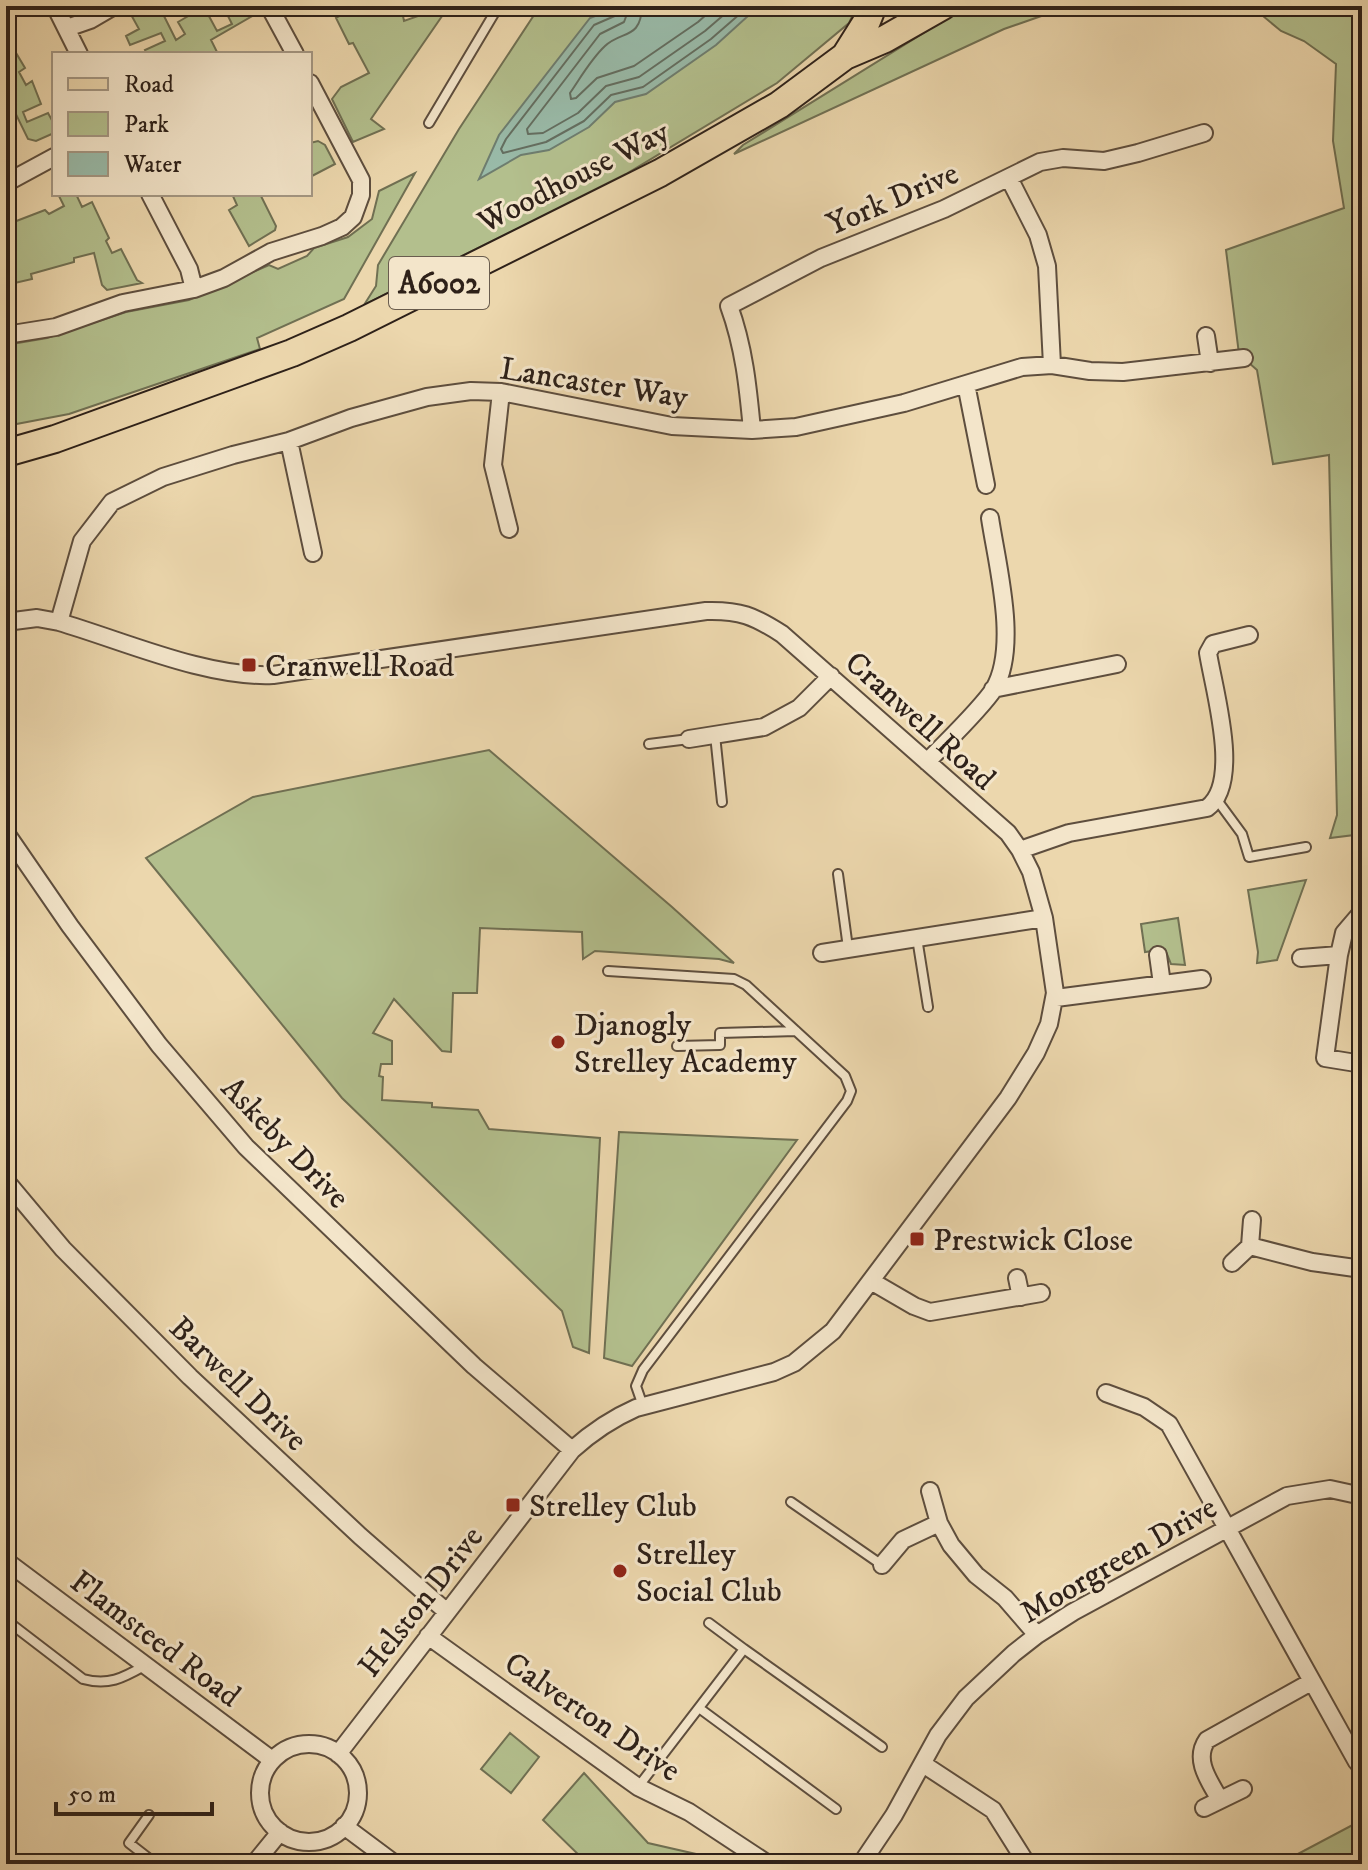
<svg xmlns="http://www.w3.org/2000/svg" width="1368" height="1870" viewBox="0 0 1368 1870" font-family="'IM FELL DW Pica',serif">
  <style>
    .green { fill: #b3bf8d; stroke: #707053; stroke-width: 2 }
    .water { fill: #99baa8; stroke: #6e7d6f; stroke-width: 2 }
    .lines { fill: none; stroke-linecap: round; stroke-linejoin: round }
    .shore { stroke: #646e60; stroke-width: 2 }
    .lane-casing { stroke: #5e4e3e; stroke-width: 12 }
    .street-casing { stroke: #5e4e3e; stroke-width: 20 }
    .primary-casing { stroke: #2e2119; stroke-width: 30 }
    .lane { stroke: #f3e5ca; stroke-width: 8 }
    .street { stroke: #f3e5ca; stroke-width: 16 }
    .primary { stroke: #ecd7ad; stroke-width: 26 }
    .poi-dot { fill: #8f2418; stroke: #f3e5ca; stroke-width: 3 }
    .labels { text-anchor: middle; stroke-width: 6; stroke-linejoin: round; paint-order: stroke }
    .shield { fill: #f3e5ca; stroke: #695c4e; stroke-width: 2 }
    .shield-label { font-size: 30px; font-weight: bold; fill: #2e2119 }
    .street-label { font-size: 32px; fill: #2e2119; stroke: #f3e5ca }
    .poi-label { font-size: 32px; fill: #2e2119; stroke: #f3e5ca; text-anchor: start }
  </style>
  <rect width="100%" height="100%" fill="#ecd7ad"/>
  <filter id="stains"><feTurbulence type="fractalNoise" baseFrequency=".0025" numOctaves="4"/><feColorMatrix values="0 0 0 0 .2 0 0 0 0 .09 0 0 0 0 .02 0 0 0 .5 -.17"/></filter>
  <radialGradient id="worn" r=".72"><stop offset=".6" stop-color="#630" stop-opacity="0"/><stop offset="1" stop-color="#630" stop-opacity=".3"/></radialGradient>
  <path class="green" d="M 130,6 L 159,6 L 176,40 L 185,34 L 178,22 L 204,7 L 217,31 L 232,24 L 223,6 L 252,6 L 254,15 L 211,40 L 218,54 L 147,54 L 145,50 L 165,41 L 161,33 L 130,45 L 126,36 L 139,29 L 129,11 Z
    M 337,6 L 401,6 L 404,21 L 424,14 L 423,11 L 433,6 L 449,6 L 371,119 L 384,129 L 353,142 L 332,99 L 341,87 L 369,73 L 353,43 L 349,44 L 336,18 L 341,15 Z
    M 540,6 L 857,6 L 849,23 L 777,83 L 626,174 L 364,305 L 376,286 L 378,265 L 459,129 Z
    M 967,6 L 1070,6 L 1004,29 L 734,154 L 743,145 Z
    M 1251,6 L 1362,6 L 1362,834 L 1330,838 L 1337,815 L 1329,455 L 1273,464 L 1257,370 L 1239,354 L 1226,250 L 1344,208 L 1333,141 L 1336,64 L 1304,41 L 1281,31 Z
    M 6,36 L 25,68 L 19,72 L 26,85 L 32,81 L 41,104 L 23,112 L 27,122 L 48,113 L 54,124 L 54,133 L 36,141 L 28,139 L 6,94 Z
    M 318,141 L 325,145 L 335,164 L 310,177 L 310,143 Z
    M 415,173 L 344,299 L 257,338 L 260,349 L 69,414 L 6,426 L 6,345 L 47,338 L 126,312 L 189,300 L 269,265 L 278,269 L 307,256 L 314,248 L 348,237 L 372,219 L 379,191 Z
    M 58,194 L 76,194 L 82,207 L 92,202 L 109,238 L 106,241 L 112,253 L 121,249 L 137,280 L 142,283 L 107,290 L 102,285 L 94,253 L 74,258 L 74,262 L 31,274 L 32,279 L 6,285 L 6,225 L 45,210 L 49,214 L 64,206 Z
    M 232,194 L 260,194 L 276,226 L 275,230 L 249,246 L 229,210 L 237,205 Z
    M 489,750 L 672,907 L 734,963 L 719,959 L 595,951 L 583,959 L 582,932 L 480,928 L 477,993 L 453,993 L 451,1052 L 442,1051 L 394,999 L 373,1033 L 392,1041 L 392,1064 L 381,1064 L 379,1076 L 383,1077 L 382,1100 L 432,1103 L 432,1107 L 478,1110 L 489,1129 L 600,1138 L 589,1353 L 573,1347 L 562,1311 L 342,1098 L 146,858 L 253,797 Z
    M 1306,880 L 1277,960 L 1257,963 L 1258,952 L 1248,890 Z
    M 1178,918 L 1185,965 L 1171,964 L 1165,949 L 1145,952 L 1141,924 Z
    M 619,1132 L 797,1140 L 632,1366 L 604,1358 Z
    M 510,1733 L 539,1757 L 511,1793 L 481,1769 Z
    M 584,1773 L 648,1843 L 696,1854 L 709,1864 L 588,1864 L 543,1820 Z
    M 1362,1820 L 1362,1864 L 1279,1864 Z"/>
  <path class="water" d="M 621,6 L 759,6 L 716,45 L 646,94 L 615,102 L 589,127 L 549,150 L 521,155 L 479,179 L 499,135 L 590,18 Z"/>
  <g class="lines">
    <path class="shore" d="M 620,6 L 617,15 L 594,25 L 506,139 L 501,149 L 503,153 L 546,142 L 584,121 L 611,95 L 643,87 L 711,39 L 749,6
      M 630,6 L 624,22 L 600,34 L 527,129 L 528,134 L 543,133 L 578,113 L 606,86 L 639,77 L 705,31 L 734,6
      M 642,6 C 641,40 622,30 605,46 C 591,59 581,77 570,93 L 571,99 L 576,98 L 597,78 L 634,66 L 698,22 L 716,6"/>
    <g class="lane-casing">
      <path id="lane" d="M 479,6 L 495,12 L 499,6
        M 429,123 L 495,12
        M 715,735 L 722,802
        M 649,744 L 689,739
        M 1217,800 L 1242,834 L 1249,857 L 1306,847
        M 838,874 L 848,948
        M 917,938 L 928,1007
        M 608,971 L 734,979 L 746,985 L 845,1076 L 851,1091 L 847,1101 L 643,1370 L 636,1386 L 643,1406
        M 677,1046 L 720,1045 L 720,1033 L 796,1031
        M 791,1502 L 882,1565
        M 6,1620 L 83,1679 C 108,1686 123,1678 144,1666
        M 709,1623 L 744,1649
        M 699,1708 L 836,1809
        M 638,1787 L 744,1649 L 882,1747
        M 149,1815 L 129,1843 L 156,1864"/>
    </g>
    <g class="street-casing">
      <path id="street" d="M 55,6 L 79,54
        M 269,6 L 295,54
        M 67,28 L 90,20 L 114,6
        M 1009,178 L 1038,235 L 1047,266 L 1052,365
        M 6,183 L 54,157
        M 150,194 L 189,269 L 194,289
        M 6,335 L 56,327 L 123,303 L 194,289 L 224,278 L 271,252 L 322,236 L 342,227 L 353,217 L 361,195 L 361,180 L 310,83
        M 1206,336 L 1210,363
        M 966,384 L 986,485
        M 501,392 L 493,465 L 509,529
        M 752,430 C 748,387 744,347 729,306 L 821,258 L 944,209 L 1040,162 L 1063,158 L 1104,161 L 1138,153 L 1204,133
        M 289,441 L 313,553
        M 6,622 L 37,618 L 59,622 C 124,641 206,678 273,675 L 706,611 C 740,610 754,616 782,634 L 1008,833 L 1020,850 L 1031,872 L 1044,918 L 1055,993 L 1049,1024 L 1036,1053 L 1008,1098 L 833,1331 L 794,1363 L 774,1372 L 636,1408 C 611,1419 592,1432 572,1450 L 338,1754
        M 59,622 L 82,541 L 112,502 L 163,477 L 233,455 L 289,441 L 351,418 L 427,397 L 471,391 L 501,392 L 672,426 L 752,430 L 796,427 L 904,403 L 1022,367 L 1052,365 L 1090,371 L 1123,372 L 1244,358
        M 993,689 L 1117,664
        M 689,739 L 764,727 L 799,708 L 831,676
        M 927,762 C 946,742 980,710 994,689 C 1019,646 997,565 990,518
        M 6,833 L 70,926 L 159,1045 L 246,1147 L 474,1366 L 572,1450
        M 1020,850 L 1069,833 L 1207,808 C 1242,783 1214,691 1208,653 L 1213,644 L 1249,635
        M 1362,912 L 1344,933 L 1339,955 L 1325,1058 L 1362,1064
        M 822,953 L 1044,918
        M 1158,955 L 1162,984
        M 1301,958 L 1339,955
        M 1056,998 L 1202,979
        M 6,1181 L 63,1249 L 190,1377 L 360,1536 L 447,1612
        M 1250,1246 L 1312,1262 L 1362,1269
        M 1232,1263 L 1250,1246 L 1252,1220
        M 1017,1278 L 1021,1297
        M 871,1281 L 914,1306 L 930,1312 L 1041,1293
        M 1106,1393 L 1144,1407 L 1169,1424 L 1357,1762
        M 930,1491 L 939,1523 L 951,1545 L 976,1575 L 1005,1598 L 1037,1635
        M 6,1561 L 272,1760
        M 882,1565 L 903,1540 L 939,1523
        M 428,1636 L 638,1787 L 689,1812 L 768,1864
        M260 1793a49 49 0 1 1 98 0a49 49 0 1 1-98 0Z
        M 923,1764 L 993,1810 L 1027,1864
        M 1220,1800 C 1210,1782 1193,1760 1207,1740 L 1311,1682
        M 1204,1808 L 1243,1789
        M 344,1826 L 395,1864
        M 254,1864 L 280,1832
        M 861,1864 L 894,1815 L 938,1735 L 966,1698 L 1014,1653 L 1037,1635 L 1073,1612 L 1287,1496 L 1330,1489 L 1362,1496"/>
    </g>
    <g class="primary-casing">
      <path id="primary" d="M 845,56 L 867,21 L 873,6
        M 6,453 L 55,439 L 292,353 L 349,328 L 660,173 L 779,105 L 845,56 L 885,39 L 943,6"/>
    </g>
    <use href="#lane" class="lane"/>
    <use href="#street" class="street"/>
    <use href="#primary" class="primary"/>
  </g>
  <g class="poi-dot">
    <rect x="241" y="657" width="16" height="16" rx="4"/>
    <circle cx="558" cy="1042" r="8"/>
    <rect x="909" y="1231" width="16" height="16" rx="4"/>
    <rect x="505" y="1497" width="16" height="16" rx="4"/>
    <circle cx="620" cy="1571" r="8"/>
  </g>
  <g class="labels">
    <rect class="shield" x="389" y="257" width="100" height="52" rx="6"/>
    <g class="shield-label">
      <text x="439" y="293">A6002</text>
    </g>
    <g class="street-label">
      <text transform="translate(573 176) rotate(-27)" y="11">Woodhouse Way</text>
      <text transform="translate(892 198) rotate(-23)" y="11">York Drive</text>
      <text transform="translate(594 382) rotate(9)" y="11">Lancaster Way</text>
      <text transform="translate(921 720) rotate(42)" y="11">Cranwell Road</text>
      <text transform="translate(286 1142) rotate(46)" y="11">Askeby Drive</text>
      <text transform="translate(239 1383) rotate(44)" y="11">Barwell Drive</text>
      <text transform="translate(1118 1559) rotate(-30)" y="11">Moorgreen Drive</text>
      <text transform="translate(420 1601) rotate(-52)" y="11">Helston Drive</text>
      <text transform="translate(156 1638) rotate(37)" y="11">Flamsteed Road</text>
      <text transform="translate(593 1716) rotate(34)" y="11">Calverton Drive</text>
    </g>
    <g class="poi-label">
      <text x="265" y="676">Cranwell Road</text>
      <text x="574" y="1035">Djanogly<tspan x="574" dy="37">Strelley Academy</tspan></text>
      <text x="933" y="1250">Prestwick Close</text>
      <text x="529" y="1516">Strelley Club</text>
      <text x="636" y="1564">Strelley<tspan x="636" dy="37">Social Club</tspan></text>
    </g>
  </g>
  <rect width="1368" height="1870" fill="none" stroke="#ecd7ad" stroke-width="32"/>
  <rect x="8" y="8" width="1352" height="1854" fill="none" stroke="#2e2119" stroke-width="4"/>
  <rect x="16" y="16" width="1336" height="1838" fill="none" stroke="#2e2119" stroke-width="2"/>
  <rect x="52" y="52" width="260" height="144" fill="#f3e5ca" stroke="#a49783" stroke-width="2"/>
  <rect x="68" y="78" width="40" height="12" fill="#ecd7ad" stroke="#a49783" stroke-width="2"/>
  <text x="124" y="92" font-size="24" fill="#2e2119">Road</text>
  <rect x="68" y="112" width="40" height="24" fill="#b3bf8d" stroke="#a49783" stroke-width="2"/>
  <text x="124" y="132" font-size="24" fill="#2e2119">Park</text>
  <rect x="68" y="152" width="40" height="24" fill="#99baa8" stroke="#a49783" stroke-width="2"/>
  <text x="124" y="172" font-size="24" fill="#2e2119">Water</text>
  <path d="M56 1802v12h156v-12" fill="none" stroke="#2e2119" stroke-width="4"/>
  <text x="68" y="1802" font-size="24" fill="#2e2119" stroke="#f3e5ca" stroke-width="6" paint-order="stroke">50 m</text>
  <rect width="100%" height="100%" filter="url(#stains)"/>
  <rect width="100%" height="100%" fill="url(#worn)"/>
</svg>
